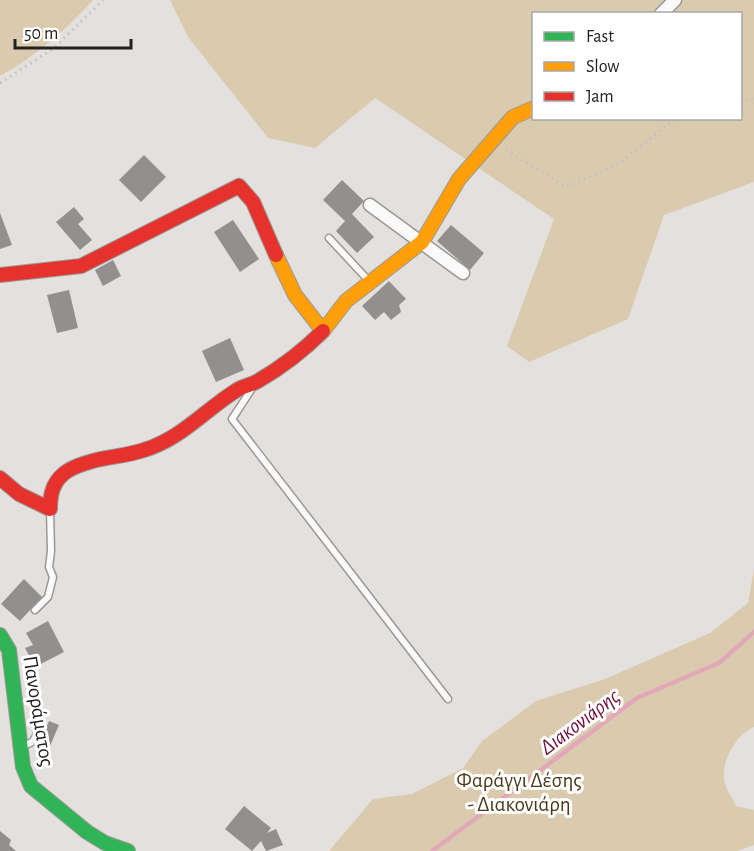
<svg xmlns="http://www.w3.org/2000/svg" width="754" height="851" viewBox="0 0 754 851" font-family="'Alegreya Sans',sans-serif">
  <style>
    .green { fill: #dacbae; fill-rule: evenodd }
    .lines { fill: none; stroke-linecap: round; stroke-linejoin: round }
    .stream { stroke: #e2a8b8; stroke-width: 4.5 }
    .building { fill: #92908f }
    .lane-casing { stroke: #9a9896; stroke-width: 9 }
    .street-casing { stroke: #9a9896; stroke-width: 15 }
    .fast-casing { stroke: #9a9896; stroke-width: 16 }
    .slow-casing { stroke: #9a9896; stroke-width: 16 }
    .jam-casing { stroke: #9a9896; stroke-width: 16 }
    .path { stroke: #c2c1c1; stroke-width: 3; stroke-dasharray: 1.5 4.5; stroke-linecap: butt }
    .lane { stroke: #fbfafa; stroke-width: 6 }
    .street { stroke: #fbfafa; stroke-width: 12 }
    .fast { stroke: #30b455; stroke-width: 14 }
    .slow { stroke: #ff9f0a; stroke-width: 14 }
    .jam { stroke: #e5322d; stroke-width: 14 }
    .labels { text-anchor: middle; stroke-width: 6; stroke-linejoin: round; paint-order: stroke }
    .street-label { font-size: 21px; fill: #222120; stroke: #fff }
    .park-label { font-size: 21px; fill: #493a19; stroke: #fff }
    .water-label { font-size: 22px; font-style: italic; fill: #6e0d37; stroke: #fff }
  </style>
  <rect width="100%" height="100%" fill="#e3e0de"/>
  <path class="green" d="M 0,0 L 93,0 C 66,30 36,56 0,76 Z
    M 170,0 L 754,0 L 754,182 L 664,215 L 628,319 L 529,362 L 507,346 L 554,219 L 375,98 L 315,148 L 268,138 L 188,37 ZM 534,14 L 740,14 L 740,118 L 534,118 Z
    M 754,495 L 754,727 C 736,734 719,764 725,784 C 727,791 733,799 736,806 L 754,810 L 754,845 L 737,851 L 329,851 L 373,799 L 412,794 L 463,768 L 482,741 L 536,701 L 605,679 L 710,633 L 748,603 L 754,569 Z"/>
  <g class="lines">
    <path class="stream" d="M 432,851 L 637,698 L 719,663 L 754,632"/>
  </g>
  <path class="building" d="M 144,155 L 166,177 L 141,202 L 119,180 Z
    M 342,180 L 364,201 L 352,214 L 374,237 L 357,253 L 336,231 L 345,221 L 323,200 Z
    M 74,207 L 84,219 L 78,224 L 92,240 L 80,250 L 56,222 Z
    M 0,213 L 12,245 L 0,249 Z
    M 233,220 L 259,259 L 240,272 L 214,232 Z
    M 451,225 L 484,253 L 470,270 L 437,241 Z
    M 113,260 L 121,276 L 103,286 L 95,270 Z
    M 389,281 L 406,299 L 399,305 L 401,312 L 391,320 L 384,312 L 375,320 L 362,306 Z
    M 69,290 L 78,328 L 57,333 L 47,295 Z
    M 230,338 L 244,370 L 216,382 L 202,351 Z
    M 24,579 L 42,597 L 20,621 L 1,604 Z
    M 48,621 L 64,652 L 35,667 L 25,648 L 33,645 L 26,633 Z
    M 49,721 L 59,725 L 47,753 L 37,748 Z
    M 244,806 L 271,828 L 267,833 L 276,829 L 283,845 L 266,851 L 261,841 L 252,851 L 225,829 Z
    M 0,831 L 11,840 L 9,845 L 16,851 L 0,851 Z"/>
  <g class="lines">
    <g class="lane-casing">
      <path id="lane" d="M 329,238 L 369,281
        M 251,390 L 232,419 L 448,699
        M 35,610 L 48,597 L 53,577 L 49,567 L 51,551 L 50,510
        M 24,746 L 32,742 L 37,735 L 32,670"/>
    </g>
    <g class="street-casing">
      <path id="street" d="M 661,14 L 675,0
        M 370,205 L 463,273"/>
    </g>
    <g class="fast-casing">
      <path id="fast" d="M 0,635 L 9,650 L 23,767 L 31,786 L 87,832 L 105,843 L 128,851"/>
    </g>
    <g class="slow-casing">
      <path id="slow" d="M 276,255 L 295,295 L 323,331 L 346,301 L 422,242 L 459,179 L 513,117 L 534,108"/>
    </g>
    <g class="jam-casing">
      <path id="jam" d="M 0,275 L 81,266 L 239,186 L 253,202 L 276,255
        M 0,478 L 19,494 L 50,509 C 50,492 54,479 69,470 C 92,457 120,458 144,450 C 181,439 206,409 237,390 C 243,386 251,385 258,381 C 282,367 303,351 323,331"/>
    </g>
    <path class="path" d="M 0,83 L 54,48 L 103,0
      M 740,102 L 754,98
      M 506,150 L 566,187 L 619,164 L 672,121 L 680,118"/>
    <use href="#lane" class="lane"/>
    <use href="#street" class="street"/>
    <use href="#fast" class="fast"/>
    <use href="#slow" class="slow"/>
    <use href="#jam" class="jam"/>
  </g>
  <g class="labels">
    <g class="street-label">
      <text transform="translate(39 711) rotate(81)" y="7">Πανοράματος</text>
    </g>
    <g class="park-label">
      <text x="519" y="787">Φαράγγι Δέσης<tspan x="519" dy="24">- Διακονιάρη</tspan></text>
    </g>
    <g class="water-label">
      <text transform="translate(579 721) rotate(-37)" y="8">Διακονιάρης</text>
    </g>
  </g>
  <rect x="532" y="12" width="210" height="108" fill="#ffffff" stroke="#a7a6a6" stroke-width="1.5"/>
  <rect x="544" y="32" width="30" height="9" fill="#30b455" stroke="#a7a6a6" stroke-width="1.5"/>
  <text x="586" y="42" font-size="18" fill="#222120">Fast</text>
  <rect x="544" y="62" width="30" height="9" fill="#ff9f0a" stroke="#a7a6a6" stroke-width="1.5"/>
  <text x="586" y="72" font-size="18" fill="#222120">Slow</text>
  <rect x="544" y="92" width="30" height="9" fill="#e5322d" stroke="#a7a6a6" stroke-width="1.5"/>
  <text x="586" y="102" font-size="18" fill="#222120">Jam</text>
  <path d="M15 39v9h116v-9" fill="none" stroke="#222120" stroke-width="3"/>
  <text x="24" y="39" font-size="18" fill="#222120" stroke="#ffffff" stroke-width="4.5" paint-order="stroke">50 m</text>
</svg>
